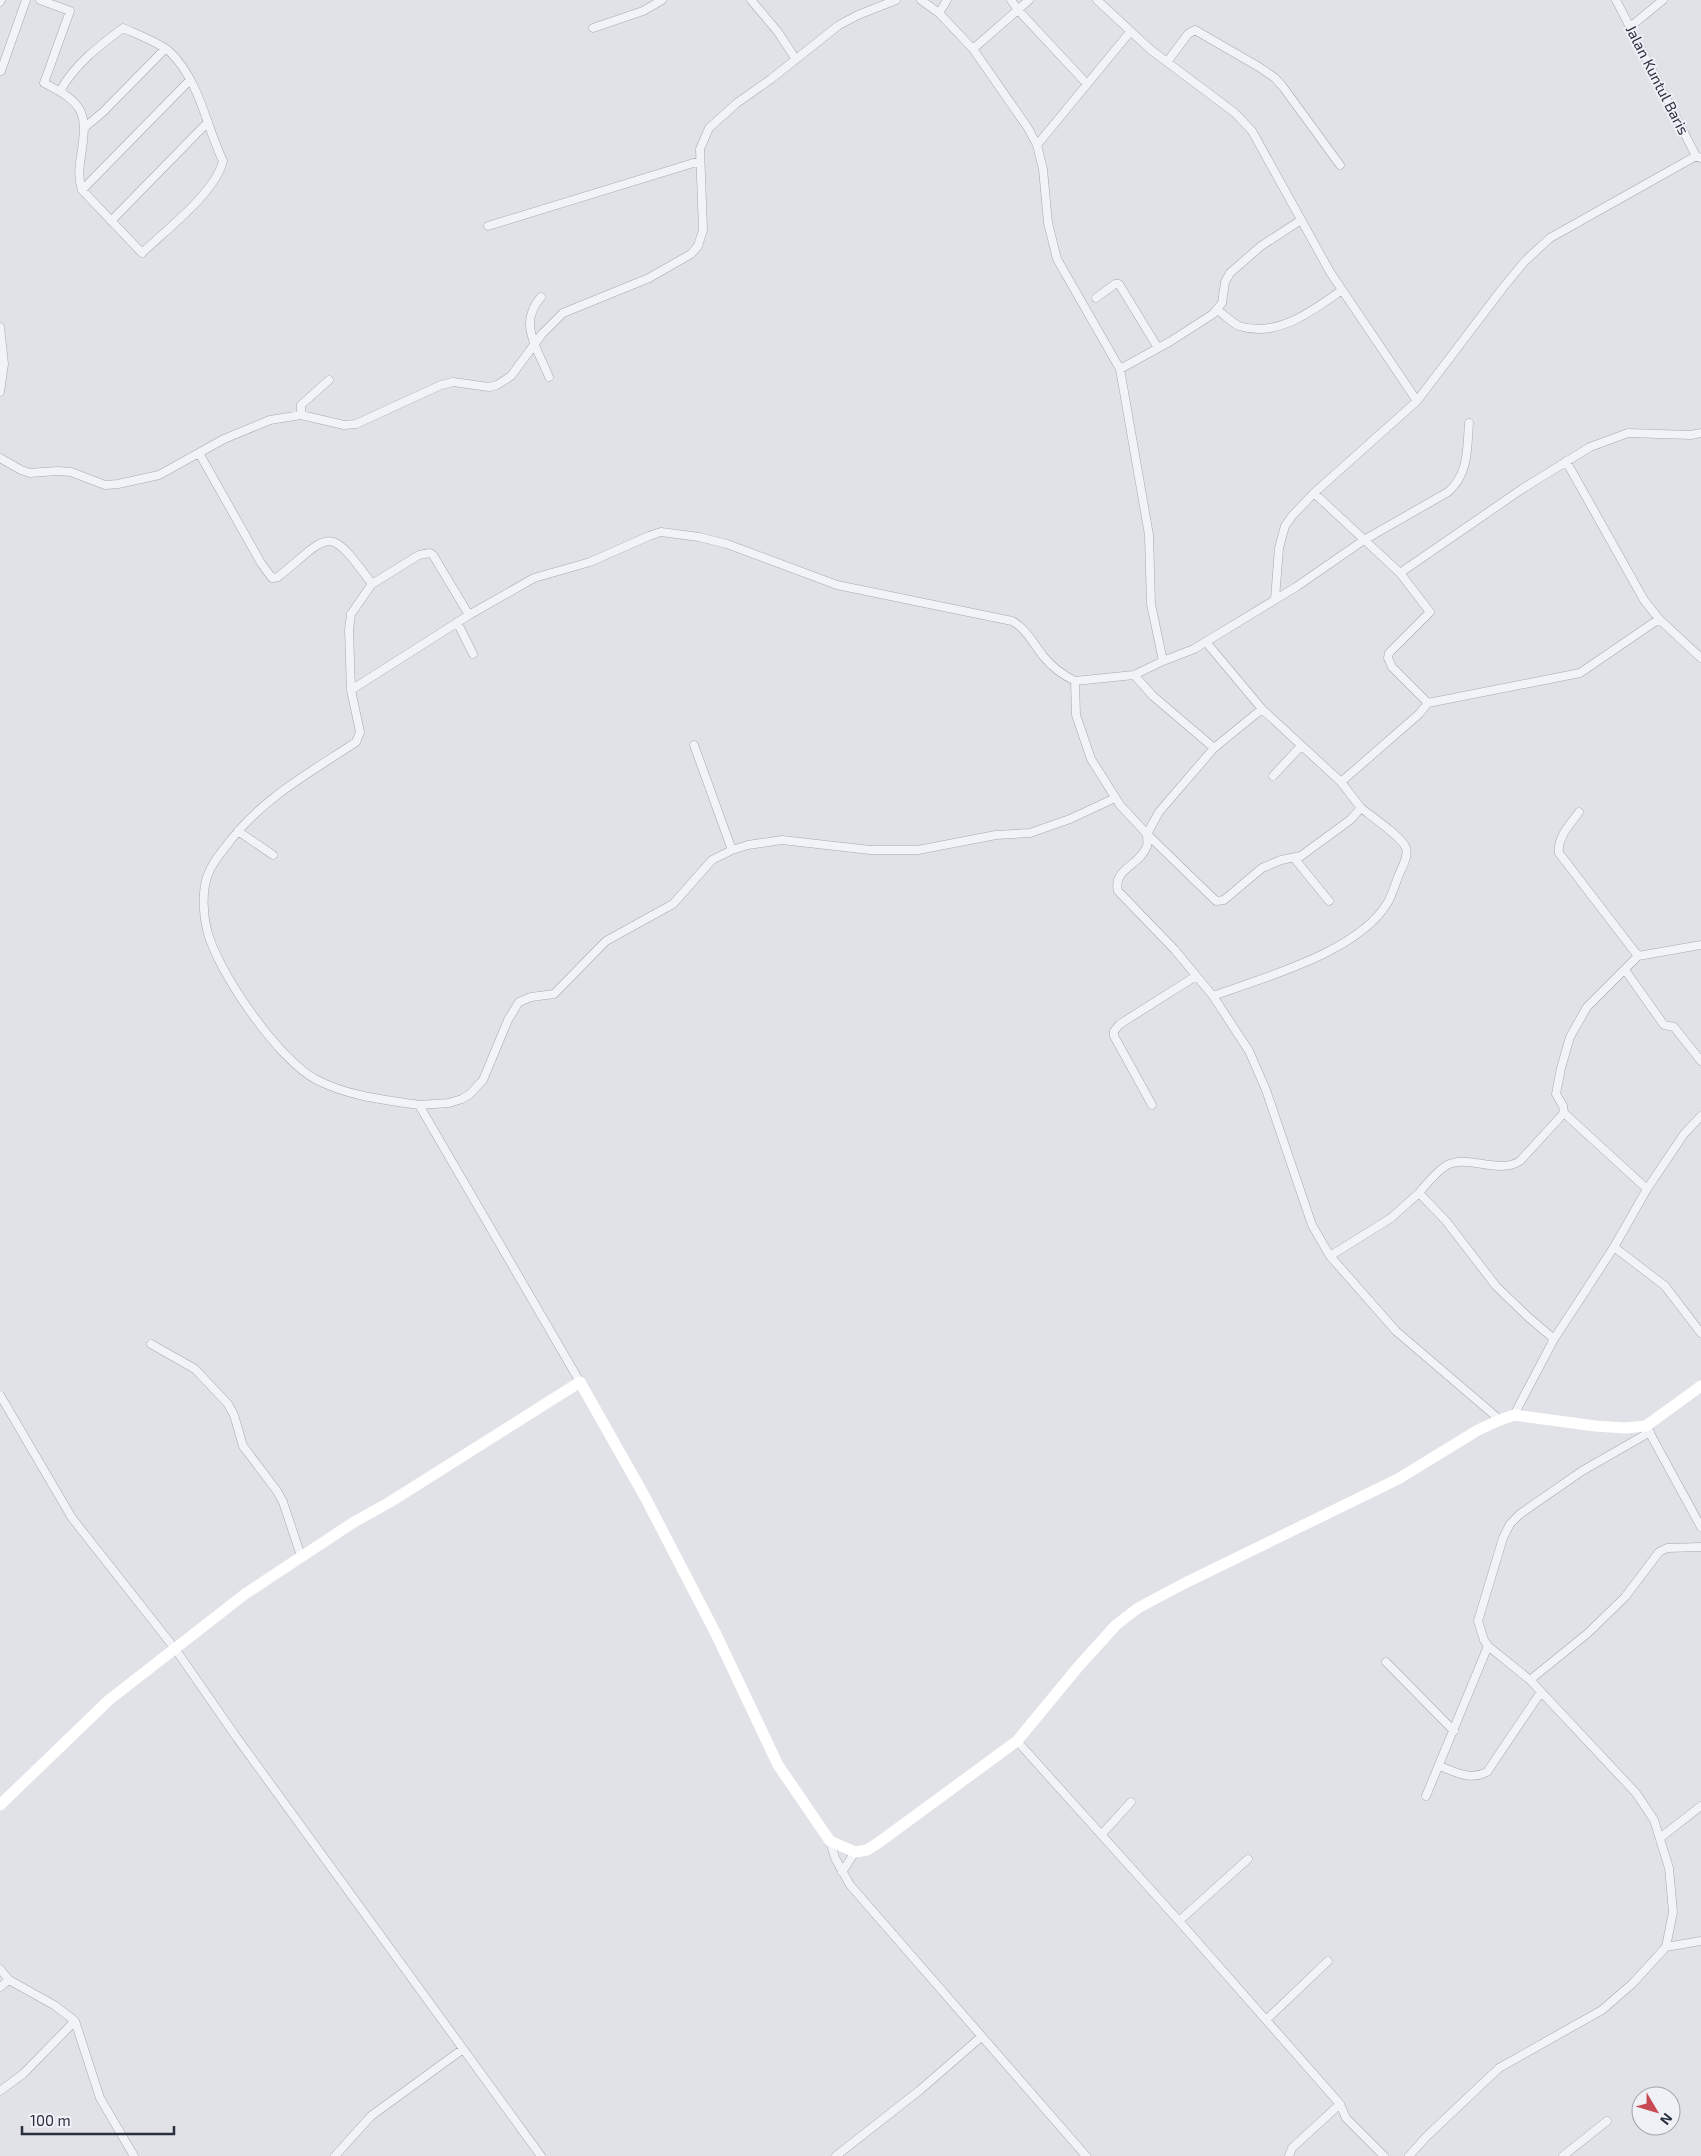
<svg xmlns="http://www.w3.org/2000/svg" width="1701" height="2156" viewBox="0 0 1701 2156" font-family="'Exo 2',sans-serif">
  <style>
    .lines { fill: none; stroke-linecap: round; stroke-linejoin: round }
    .street-casing { stroke: #a5a9b2; stroke-width: 9 }
    .street { stroke: #f2f3f7; stroke-width: 8 }
    .secondary { stroke: #fff; stroke-width: 11 }
    .labels { text-anchor: middle; stroke-width: 4; stroke-linejoin: round; paint-order: stroke }
    .street-label { font-size: 15px; fill: #292f3f; stroke: #eff1f6 }
  </style>
  <rect width="100%" height="100%" fill="#e0e2e8"/>
  <g class="lines">
    <g class="street-casing">
      <path id="street" d="M 40,0 L 70,11 L 44,83 C 84,103 88,112 81,156 C 79,169 78,177 82,190 L 142,253 C 166,230 215,193 223,161 C 206,126 200,82 171,53 C 161,43 136,34 123,28 C 99,46 75,64 60,91
        M 751,0 L 778,32 L 795,58
        M 921,0 L 939,13 L 973,49 L 1028,128 L 1037,145 L 1043,169 L 1048,223 L 1057,259 L 1120,369 L 1149,535 L 1151,604 L 1163,661 L 1194,649 L 1217,635 L 1296,587 L 1364,540 L 1448,492 C 1469,474 1467,448 1469,423
        M 1011,0 L 1018,10 L 1087,84
        M 1097,0 L 1151,50 L 1235,113 L 1252,131 L 1330,272 L 1417,401 L 1314,493 L 1292,516 L 1285,526 L 1279,548 L 1275,599
        M 1616,0 L 1696,156 L 1701,158
        M 0,2 L 1,0
        M 939,13 L 947,0
        M 1630,27 L 1663,0
        M 593,28 L 643,11 L 662,0
        M 973,49 L 1029,0
        M 1167,62 L 1188,34 L 1195,30 L 1259,67 L 1275,78 L 1283,87 L 1340,165
        M 1,71 L 26,0
        M 84,128 L 103,112 L 165,49
        M 1037,145 L 1130,32
        M 82,190 L 190,80
        M 111,221 L 208,122
        M 488,226 L 700,161
        M 541,297 C 517,324 538,349 549,377
        M 1096,298 L 1115,284 L 1119,284 L 1158,348
        M 1217,310 C 1224,314 1232,323 1239,326 C 1278,338 1312,311 1342,290
        M 0,327 L 4,364 L 0,392
        M 1120,369 L 1171,341 L 1213,314 L 1222,303 L 1225,282 L 1230,273 L 1261,246 L 1301,220
        M 1417,401 L 1502,289 L 1525,261 L 1550,238 L 1696,156
        M 301,415 L 301,405 L 329,380
        M 199,453 L 261,563 L 272,578 L 278,577 C 332,533 327,523 372,584
        M 0,458 L 21,470 L 30,473 L 57,471 L 71,472 L 105,485 L 118,484 L 159,475 L 224,439 L 270,420 L 301,415 L 344,425 L 356,424 L 441,385 L 453,382 L 489,387 L 497,385 L 511,376 L 542,334 L 563,313 L 649,278 L 691,254 L 698,246 L 703,230 L 700,149 L 709,128 L 737,103 L 771,79 L 839,25 L 858,15 L 896,0
        M 1566,461 L 1644,600 L 1659,619 L 1701,658
        M 1314,493 L 1400,573 L 1522,489 L 1590,447 L 1628,433 L 1691,435 L 1701,433
        M 457,622 L 473,654
        M 1163,661 L 1134,675 L 1075,681 L 1076,715 L 1091,759 L 1120,805 L 1147,834 C 1147,838 1148,843 1147,846 C 1141,865 1112,869 1118,891 L 1174,949 L 1213,996 L 1249,1051 L 1266,1090 L 1312,1225 L 1330,1256 L 1396,1331 L 1500,1420
        M 1134,675 L 1153,696 L 1214,748 L 1159,812 L 1147,834 L 1216,901 L 1224,900 L 1262,868 L 1281,860 L 1301,856 L 1350,820 L 1361,808 L 1341,782 L 1262,709 L 1206,642
        M 351,690 L 469,615 L 534,578 L 590,562 L 649,536 L 661,532 L 699,537 L 727,544 L 837,585 L 1012,621 C 1026,628 1034,645 1044,657 C 1052,667 1063,675 1075,681
        M 1428,703 L 1580,673 L 1659,619
        M 694,745 L 732,850
        M 1214,748 L 1262,709
        M 1273,776 L 1301,746
        M 1341,782 L 1419,714 L 1428,703 L 1392,667 L 1388,658 L 1389,653 L 1430,612 L 1400,573
        M 1579,812 C 1570,825 1557,837 1559,853 L 1638,956
        M 238,831 L 273,855
        M 1294,858 L 1329,901
        M 1625,970 L 1664,1025 L 1674,1027 L 1701,1061
        M 1213,996 C 1265,977 1359,952 1388,902 C 1392,895 1395,885 1398,877 C 1401,869 1409,857 1406,848 C 1402,837 1371,816 1361,808
        M 419,1105 C 385,1100 348,1096 317,1080 C 279,1061 217,971 207,930 C 203,914 202,893 207,877 C 211,865 219,855 227,845 C 262,798 308,774 356,742 L 360,732 L 351,690 L 349,630 L 351,614 L 372,584 L 419,555 L 430,553 L 433,555 L 469,615
        M 1152,1105 L 1114,1036 L 1114,1031 L 1120,1024 L 1196,976
        M 1647,1189 L 1684,1134 L 1701,1116
        M 1419,1193 C 1427,1183 1436,1172 1447,1165 C 1468,1154 1498,1175 1520,1161 L 1564,1113
        M 1614,1247 L 1665,1286 L 1701,1333
        M 1330,1256 L 1391,1218 L 1419,1193 L 1446,1221 L 1496,1286 L 1527,1316 L 1554,1339 L 1614,1247 L 1647,1189 L 1564,1113 L 1563,1106 L 1556,1094 L 1561,1068 L 1570,1037 L 1587,1007 L 1638,956 L 1701,945
        M 151,1344 L 195,1369 L 228,1404 L 234,1415 L 243,1446 L 277,1491 L 283,1502 L 301,1556
        M 580,1382 L 419,1105 L 449,1103 L 462,1099 L 470,1094 L 483,1080 L 508,1020 L 519,1002 L 531,997 L 554,994 L 606,941 L 673,904 L 712,860 L 732,850 L 748,845 L 782,840 L 870,850 L 918,850 L 996,835 L 1030,833 L 1070,819 L 1115,798
        M 0,1395 L 72,1518 L 176,1650 L 237,1738 L 541,2156
        M 1514,1415 L 1554,1339
        M 1647,1428 L 1701,1527
        M 1386,1662 L 1454,1731
        M 1530,1680 L 1588,1633 L 1625,1597 L 1659,1552 L 1667,1548 L 1701,1547
        M 1017,1741 L 1179,1921 L 1340,2104 L 1292,2148 L 1289,2156
        M 1439,1766 C 1456,1772 1470,1781 1487,1772 L 1541,1692
        M 1426,1796 L 1488,1646
        M 1102,1834 L 1131,1802
        M 1660,1838 L 1701,1806
        M 830,1841 L 835,1858 L 850,1885 L 1086,2156
        M 842,1872 L 855,1852
        M 1179,1921 L 1248,1859
        M 1666,1947 L 1701,1941
        M 0,1969 L 9,1980 L 54,2005 L 75,2021 L 100,2098 L 134,2156
        M 0,1987 L 9,1980
        M 1266,2020 L 1328,1961
        M 0,2091 L 23,2074 L 75,2021
        M 1340,2104 L 1346,2118 L 1384,2156
        M 335,2156 L 371,2116 L 463,2049
        M 836,2156 L 920,2090 L 981,2037
        M 1409,2156 L 1426,2137 L 1499,2068 L 1602,2010 L 1632,1984 L 1666,1947 L 1673,1912 L 1669,1868 L 1654,1820 L 1636,1793 L 1530,1680 L 1488,1646 L 1484,1640 L 1478,1621 L 1503,1538 L 1510,1524 L 1520,1514 L 1582,1471 L 1650,1432
        M 1563,2156 L 1607,2121"/>
    </g>
    <use href="#street" class="street"/>
    <path class="secondary" d="M 0,1805 L 109,1700 L 245,1594 L 354,1522 L 390,1502 L 580,1382 L 645,1497 L 716,1634 L 778,1765 L 830,1841 L 855,1852 L 867,1850 L 878,1843 L 1017,1741 L 1078,1667 L 1116,1625 L 1138,1608 L 1185,1583 L 1398,1479 L 1478,1430 L 1500,1420 L 1514,1415 L 1595,1426 L 1625,1428 L 1646,1426 L 1701,1386"/>
  </g>
  <g class="labels">
    <g class="street-label">
      <text transform="translate(1657 80) rotate(63)" y="5">Jalan Kuntul Baris</text>
    </g>
  </g>
  <g transform="translate(1656 2111) rotate(128)"><circle r="24" fill="#eff1f6" stroke="#a0a3ad"/>
  <path d="M0-4L9 19L0 12L-9 19Z" fill="#c84952"/>
  <text y="-8" font-size="14" font-weight="bold" text-anchor="middle" fill="#292f3f">N</text>
  </g>
  <path d="M22 2126v8h152v-8" fill="none" stroke="#292f3f" stroke-width="2.5"/>
  <text x="30" y="2126" font-size="15" fill="#292f3f" stroke="#eff1f6" stroke-width="4" paint-order="stroke">100 m</text>
</svg>
